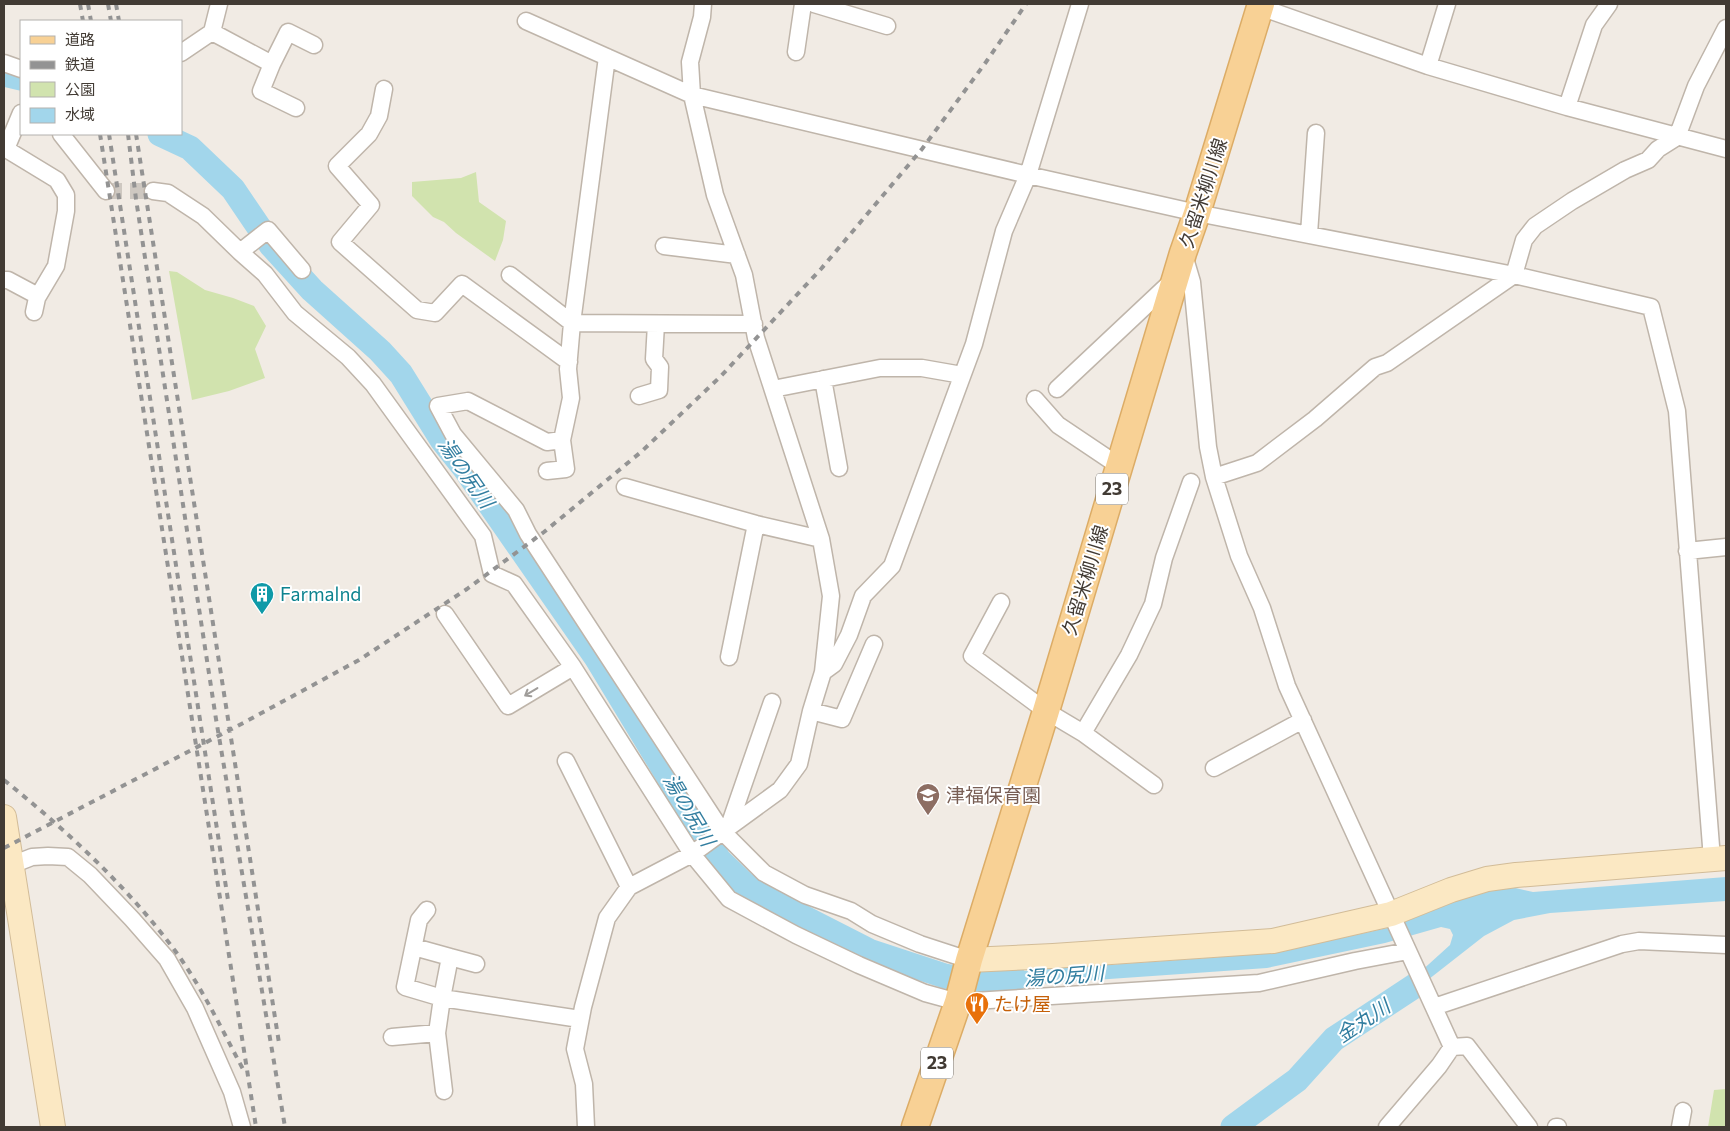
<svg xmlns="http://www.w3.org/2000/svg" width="1730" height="1131" viewBox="0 0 1730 1131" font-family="Commissioner,'Noto Sans JP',sans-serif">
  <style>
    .green { fill: #d1e3ae }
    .water { fill: #a2d6eb }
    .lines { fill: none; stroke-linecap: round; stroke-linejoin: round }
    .river { stroke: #a2d6eb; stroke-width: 25 }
    .street-tunnel { stroke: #cec8c1; stroke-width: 16; stroke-dasharray: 16 8; stroke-linecap: butt }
    .street-casing { stroke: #bfb5aa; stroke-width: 19 }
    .secondary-casing { stroke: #d2bc98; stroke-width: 26 }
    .primary-casing { stroke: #dcac66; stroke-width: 29 }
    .street { stroke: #fff; stroke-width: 16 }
    .secondary { stroke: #fbe8c3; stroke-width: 24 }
    .primary { stroke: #f8d195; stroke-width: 26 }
    .rail { stroke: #939393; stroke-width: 4; stroke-dasharray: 6 6; stroke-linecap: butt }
    .oneway { stroke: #a09d9a }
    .labels { text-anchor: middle; stroke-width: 4; stroke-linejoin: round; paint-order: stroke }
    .shield { fill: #fff; stroke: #7b7671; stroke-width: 1 }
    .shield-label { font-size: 18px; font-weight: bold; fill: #423b34 }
    .street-label { font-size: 19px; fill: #423b34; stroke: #fff }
    .culture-label { font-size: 19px; fill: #0d838f; stroke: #fff; text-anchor: start }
    .education-label { font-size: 19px; fill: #785e54; stroke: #fff; text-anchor: start }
    .food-label { font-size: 19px; fill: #c56008; stroke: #fff; text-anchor: start }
    .water-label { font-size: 20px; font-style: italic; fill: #327ea0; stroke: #fff }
  </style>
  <rect width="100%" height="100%" fill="#f1ebe4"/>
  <path class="green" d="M 476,172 L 479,202 L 506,221 L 503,240 L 495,261 L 456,233 L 444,222 L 433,217 L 412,196 L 412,182 L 461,178 Z
    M 169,271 L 177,272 L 205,290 L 233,298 L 254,306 L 266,326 L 255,349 L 265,378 L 229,391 L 192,400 Z
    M 1726,1089 L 1726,1127 L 1708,1127 L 1714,1090 Z"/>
  <path class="water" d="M 1726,877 L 1726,901 L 1550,913 L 1514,920 L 1484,936 L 1392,1008 L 1387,1002 L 1450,945 L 1453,935 L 1450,929 L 1441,927 L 1385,943 L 1267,968 L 980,988 L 983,974 L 1274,953 L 1387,928 L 1468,896 L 1507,886 L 1533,892 Z"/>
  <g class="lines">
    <path class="river" d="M 4,74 L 21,78
      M 160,134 L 190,148 L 233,189 L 271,245 L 312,290 L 380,351 L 401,374 L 442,440 L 466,470 L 596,657 L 719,860 L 744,884 L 767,899 L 869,951 L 945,976 L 977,982 L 1015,979
      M 1233,1127 L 1297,1080 L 1334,1039 L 1416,985"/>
    <path class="street-tunnel" d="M 106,191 L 153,191"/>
    <g class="street-casing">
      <path id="street" d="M 219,4 L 212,32 L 272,64
        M 814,4 L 887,26
        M 1260,7 L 1428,66 L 1567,107 L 1726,149
        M 526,21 L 692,95 L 1028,175 L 1197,213 L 1514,275 L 1651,307 L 1677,411 L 1712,859
        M 796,52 L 803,4
        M 181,53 L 212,32
        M 4,63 L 21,69
        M 1428,66 L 1447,4
        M 384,89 L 379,116 L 369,134 L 337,166 L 371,205 L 340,242 L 417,310 L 435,313 L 462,284 L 569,362
        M 1567,107 L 1594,25 L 1609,4
        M 296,108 L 261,91 L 272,64 L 288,32 L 314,45
        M 21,113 L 6,149 L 57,180 L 66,195 L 66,211 L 56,266 L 37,298 L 34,312
        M 61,134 L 106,191
        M 153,191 L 168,193 L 203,216 L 240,252 L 268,230 L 302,270
        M 1309,234 L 1316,133
        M 664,246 L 737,255
        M 240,252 L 265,274 L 295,313 L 348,357 L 373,384 L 483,536 L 492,574 L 514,584 L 573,667 L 692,854 L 729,899 L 796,935 L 859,965 L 925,993 L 958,1002 L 1259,983 L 1355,961 L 1408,951
        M 1184,255 L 1192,282 L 1208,447 L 1214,477 L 1239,556 L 1262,608 L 1287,686 L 1452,1047
        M 510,275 L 572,323 L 754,324
        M 4,280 L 8,280 L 38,296
        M 823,379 L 839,468
        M 773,389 L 880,368 L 922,368 L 962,375
        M 1057,389 L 1172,281
        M 639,396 L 659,390 L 660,367 L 654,359 L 656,324
        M 1035,399 L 1058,425 L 1119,466
        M 562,440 L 547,442 L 468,401 L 438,406 L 453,434 L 516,510 L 528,534 L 722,831 L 764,873 L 805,895 L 851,911 L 872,924 L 920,944 L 969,960
        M 547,471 L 566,469 L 562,440 L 571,398 L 568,369 L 572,323 L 607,57
        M 1214,477 L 1257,463 L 1315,419 L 1375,367 L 1387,363 L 1514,275 L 1524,240 L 1535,226 L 1572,201 L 1625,170 L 1648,160 L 1658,149 L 1677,137 L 1696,86 L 1726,28
        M 625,487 L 756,524 L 821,539
        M 1687,551 L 1726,547
        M 1001,602 L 972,656 L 1046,711 L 1083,733 L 1154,785
        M 445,614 L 508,706 L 573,667
        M 729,657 L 756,524
        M 823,672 L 834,664 L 849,635 L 863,596 L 892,566 L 974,344 L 1004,231 L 1028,175 L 1080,4
        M 811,711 L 842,719 L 874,644
        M 1083,733 L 1129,655 L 1153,604 L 1164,558 L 1191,482
        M 566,761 L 629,887
        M 1214,768 L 1303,720
        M 729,826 L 772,702
        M 4,868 L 32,857 L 48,856 L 68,857 L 90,875 L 132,919 L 167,959 L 195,1008 L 232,1092 L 242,1127
        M 427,910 L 419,920 L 405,987 L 442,998 L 450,957 L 476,964
        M 414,947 L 450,957
        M 1434,1007 L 1622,944 L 1639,941 L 1726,945
        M 392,1037 L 437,1033
        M 444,1091 L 437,1033 L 442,998 L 580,1019
        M 586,1127 L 584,1084 L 575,1049 L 583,1007 L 607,918 L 629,887 L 692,854 L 780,790 L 799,764 L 811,711 L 823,672 L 831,596 L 821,539 L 756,338 L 744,275 L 715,195 L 692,95 L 690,62 L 702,17 L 703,4
        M 1387,1127 L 1439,1066 L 1452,1047 L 1467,1046 L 1529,1127
        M 1556,1127 L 1558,1127
        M 1680,1127 L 1683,1111"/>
    </g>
    <g class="secondary-casing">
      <path id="secondary" d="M 4,817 L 53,1127
        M 969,960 L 1053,956 L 1273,941 L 1391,914 L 1451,890 L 1487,879 L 1516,875 L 1726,858"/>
    </g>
    <g class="primary-casing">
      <path id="primary" d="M 915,1127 L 958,1002 L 969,960 L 1046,711 L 1183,253 L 1197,213 L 1261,4"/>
    </g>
    <use href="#street" class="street"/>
    <use href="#secondary" class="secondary"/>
    <use href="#primary" class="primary"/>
    <path class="rail" d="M 80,4 L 83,21
      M 88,4 L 91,21
      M 108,4 L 111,21
      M 116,4 L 119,21
      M 100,134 L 256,1127
      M 109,134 L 228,900
      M 128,134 L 136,199 L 216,719 L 285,1127
      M 136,134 L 279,1043
      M 4,780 C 66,830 128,887 176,952 C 203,989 222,1030 244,1071
      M 4,848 L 245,722 L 359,660 L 467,589 L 544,532 L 641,452 L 721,376 L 821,269 L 922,149 L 986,62 L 1026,4"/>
  </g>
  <defs><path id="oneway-shaft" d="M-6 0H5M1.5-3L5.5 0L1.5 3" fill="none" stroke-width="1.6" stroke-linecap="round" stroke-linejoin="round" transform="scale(1.25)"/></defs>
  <use class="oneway" href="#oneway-shaft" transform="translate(531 692) rotate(149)"/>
  <defs>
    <g id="building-pin" transform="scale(1.25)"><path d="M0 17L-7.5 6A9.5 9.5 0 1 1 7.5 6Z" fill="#0f9aa8" stroke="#fff"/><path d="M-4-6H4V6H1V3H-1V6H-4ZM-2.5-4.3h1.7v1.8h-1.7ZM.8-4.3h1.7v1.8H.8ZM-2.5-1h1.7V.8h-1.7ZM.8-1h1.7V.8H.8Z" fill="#fff"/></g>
    <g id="school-pin" transform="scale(1.25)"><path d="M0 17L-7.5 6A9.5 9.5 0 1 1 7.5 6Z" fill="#8d6e63" stroke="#fff"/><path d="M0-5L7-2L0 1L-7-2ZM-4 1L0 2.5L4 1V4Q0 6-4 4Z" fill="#fff"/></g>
    <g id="restaurant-pin" transform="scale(1.25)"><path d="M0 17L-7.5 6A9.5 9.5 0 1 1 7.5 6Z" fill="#e8710a" stroke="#fff"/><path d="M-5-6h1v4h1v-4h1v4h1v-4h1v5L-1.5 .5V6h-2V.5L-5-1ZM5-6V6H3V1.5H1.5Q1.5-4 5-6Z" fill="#fff"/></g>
  </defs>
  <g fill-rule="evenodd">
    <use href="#building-pin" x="262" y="594"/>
    <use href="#school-pin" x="928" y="795"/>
    <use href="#restaurant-pin" x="977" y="1004"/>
  </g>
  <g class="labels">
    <g class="shield">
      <rect x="1096" y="473.5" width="32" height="31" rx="4"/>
      <rect x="921" y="1047.5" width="32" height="31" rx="4"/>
    </g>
    <g class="shield-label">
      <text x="1112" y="495">23</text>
      <text x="937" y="1069">23</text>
    </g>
    <g class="street-label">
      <text transform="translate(1203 193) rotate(-72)" y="7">久留米柳川線</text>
      <text transform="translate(1085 580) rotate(-73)" y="7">久留米柳川線</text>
    </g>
    <g class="culture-label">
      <text x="280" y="601">Farmalnd</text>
    </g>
    <g class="education-label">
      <text x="946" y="802">津福保育園</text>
    </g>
    <g class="food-label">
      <text x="994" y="1011">たけ屋</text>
    </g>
    <g class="water-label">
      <text transform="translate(466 473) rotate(55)" y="7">湯の尻川</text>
      <text transform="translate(689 810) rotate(59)" y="7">湯の尻川</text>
      <text transform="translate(1064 976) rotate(-4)" y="7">湯の尻川</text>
      <text transform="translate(1363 1021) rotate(-34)" y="7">金丸川</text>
    </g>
  </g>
  <rect width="1730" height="1131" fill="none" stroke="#423b34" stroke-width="10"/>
  <rect x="20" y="20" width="162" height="115" fill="#ffffff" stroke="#b3b1ae"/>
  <rect x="30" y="36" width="25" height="8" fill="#f8d195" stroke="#b3b1ae"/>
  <text x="65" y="45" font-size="15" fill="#423b34">道路</text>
  <rect x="30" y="61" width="25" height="8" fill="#939393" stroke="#b3b1ae"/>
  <text x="65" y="70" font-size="15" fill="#423b34">鉄道</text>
  <rect x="30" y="82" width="25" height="15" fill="#d1e3ae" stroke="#b3b1ae"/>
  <text x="65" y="95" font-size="15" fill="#423b34">公園</text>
  <rect x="30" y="108" width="25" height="15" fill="#a2d6eb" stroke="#b3b1ae"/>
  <text x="65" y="120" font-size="15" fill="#423b34">水域</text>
</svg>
